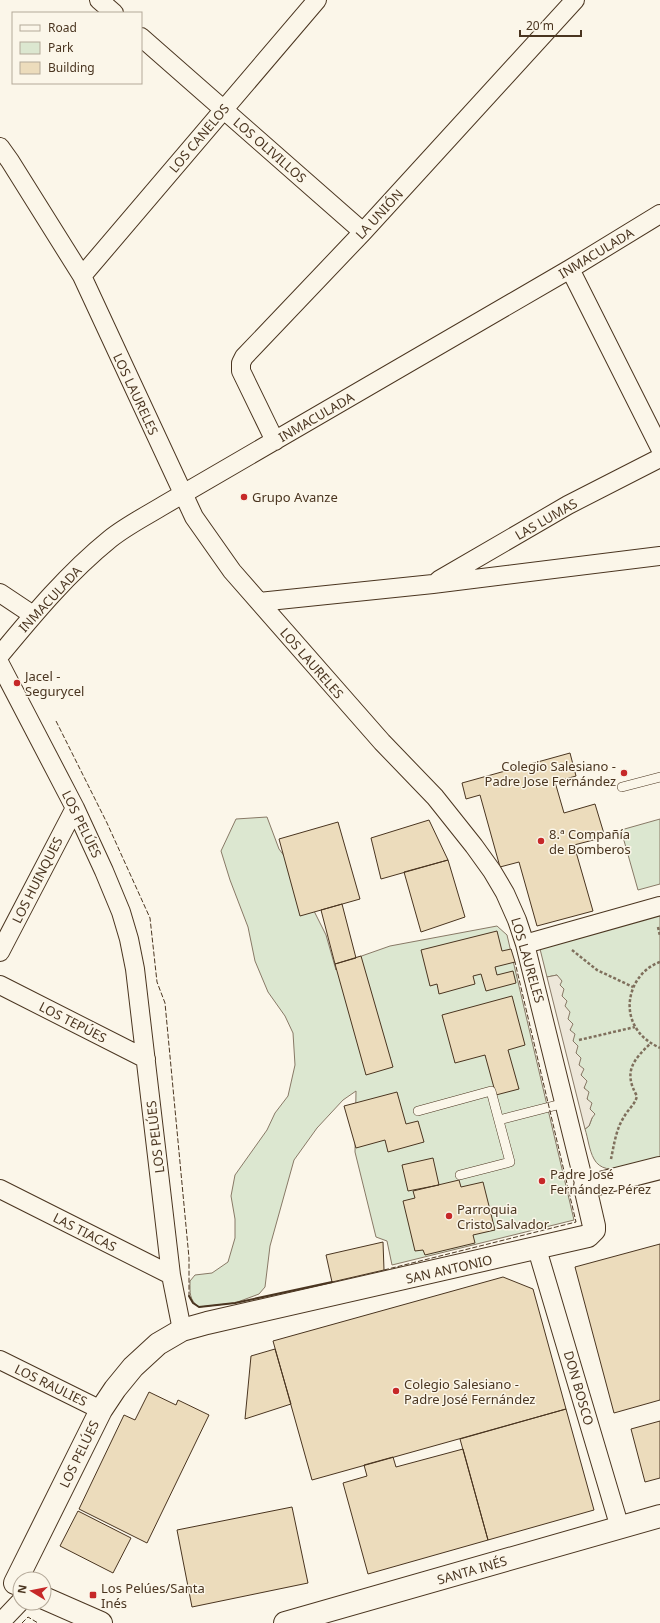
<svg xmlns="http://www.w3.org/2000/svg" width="660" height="1623" viewBox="0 0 660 1623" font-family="'Noto Sans',sans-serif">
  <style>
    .green { fill: #dce7d0; stroke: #887966 }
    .parking { fill: #ede7d9; stroke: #887966 }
    .building { fill: #ecdcbc; stroke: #4a3520 }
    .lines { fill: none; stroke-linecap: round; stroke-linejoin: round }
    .service-casing { stroke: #4a3520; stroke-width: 10 }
    .minor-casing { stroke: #4a3520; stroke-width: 20 }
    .secondary-casing { stroke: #4a3520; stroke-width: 24 }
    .path { stroke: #7f6f5c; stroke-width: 2.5; stroke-dasharray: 3 2; stroke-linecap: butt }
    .service { stroke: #fbf6e9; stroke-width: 9 }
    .minor { stroke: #fbf6e9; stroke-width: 18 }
    .secondary { stroke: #fbf6e9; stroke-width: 22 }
    .fence { stroke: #4a3520; stroke-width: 1; stroke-dasharray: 5 2; stroke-linecap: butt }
    .wall { stroke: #4a3520; stroke-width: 2 }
    .poi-dot { fill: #c62828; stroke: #fbf6e9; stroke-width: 1.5 }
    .labels { text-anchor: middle; stroke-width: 3; stroke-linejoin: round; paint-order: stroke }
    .street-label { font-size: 13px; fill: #4a3520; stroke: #fbf6e9 }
    .poi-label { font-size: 13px; fill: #4a3520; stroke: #fbf6e9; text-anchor: start }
  </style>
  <rect width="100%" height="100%" fill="#fbf6e9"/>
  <path class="green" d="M 267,817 L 279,849 L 298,874 L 309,901 L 326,935 L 336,970 L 336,965 L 390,946 L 497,926 L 507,935 L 574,1220 L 392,1265 L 387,1241 L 376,1237 L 355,1152 L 356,1091 L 343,1100 L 317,1128 L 294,1160 L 270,1246 L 265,1287 L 259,1294 L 235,1303 L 199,1307 C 189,1300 190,1293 190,1281 L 195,1275 L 212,1273 L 228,1262 L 235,1238 L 235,1219 L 231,1196 L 235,1175 L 267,1130 L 275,1113 L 288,1096 L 295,1065 L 293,1033 L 285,1016 L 268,992 L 255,961 L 248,927 L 230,880 L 221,851 L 236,819 Z
    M 660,819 L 660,884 L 638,890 L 621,830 Z
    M 660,912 L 660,1159 C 642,1163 605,1180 594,1159 C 589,1150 588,1138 585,1129 L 589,1126 L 592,1118 L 559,984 L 557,975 L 547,977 L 539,945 Z"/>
  <path class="parking" d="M 557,975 L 562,981 L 560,985 L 564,989 L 562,996 L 567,1001 L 565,1006 L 570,1012 L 568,1019 L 573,1024 L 570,1030 L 575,1034 L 573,1041 L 578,1046 L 576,1053 L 581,1058 L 579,1065 L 584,1069 L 581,1075 L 587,1081 L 584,1088 L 589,1092 L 587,1099 L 592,1103 L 590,1109 L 595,1114 L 592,1118 L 589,1126 L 585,1129 L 547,977 Z"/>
  <path class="building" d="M 570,753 L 576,776 L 555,782 L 564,813 L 595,804 L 605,837 L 574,845 L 593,911 L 537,926 L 519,862 L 500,867 L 480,795 L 466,799 L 462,783 Z
    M 429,820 L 448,860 L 381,879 L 371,838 Z
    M 338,822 L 360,899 L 300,916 L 279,839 Z
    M 448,860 L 465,917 L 421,932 L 404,872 Z
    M 342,904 L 356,958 L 335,964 L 321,910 Z
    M 497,931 L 502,951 L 511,949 L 515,962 L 495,967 L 497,975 L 513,971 L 516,983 L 486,991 L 481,974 L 473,976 L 475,984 L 439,994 L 437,984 L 430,986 L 421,950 Z
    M 361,956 L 393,1067 L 366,1075 L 335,964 Z
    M 512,996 L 525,1045 L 508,1050 L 519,1089 L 496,1095 L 485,1055 L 455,1063 L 442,1015 Z
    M 397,1092 L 406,1124 L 418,1121 L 424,1142 L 388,1152 L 385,1140 L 356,1148 L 344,1106 Z
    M 433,1158 L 439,1185 L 408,1191 L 402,1165 Z
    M 459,1180 L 461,1187 L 483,1182 L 495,1230 L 473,1235 L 475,1243 L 425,1255 L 423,1250 L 415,1251 L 403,1201 L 415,1198 L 413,1191 Z
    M 383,1242 L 384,1270 L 332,1282 L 326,1255 Z
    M 660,1244 L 660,1400 L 614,1413 L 575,1267 Z
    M 503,1277 L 533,1289 L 566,1409 L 312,1480 L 273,1341 Z
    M 275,1349 L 291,1404 L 245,1419 L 251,1356 Z
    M 149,1392 L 176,1405 L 178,1400 L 209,1415 L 147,1543 L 79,1509 L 124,1415 L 135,1420 Z
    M 566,1409 L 594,1510 L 488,1540 L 460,1439 Z
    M 660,1421 L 660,1478 L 645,1482 L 631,1429 Z
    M 463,1449 L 488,1540 L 368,1574 L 343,1483 L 367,1476 L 364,1465 L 393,1457 L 396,1467 Z
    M 292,1507 L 308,1583 L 192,1607 L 177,1530 Z
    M 78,1511 L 131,1538 L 113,1573 L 60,1546 Z"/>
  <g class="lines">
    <g class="service-casing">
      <path id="service" d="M 622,787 L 660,777
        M 418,1111 L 491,1091 L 510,1162 L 460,1175
        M 499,1120 L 565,1103"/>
    </g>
    <g class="minor-casing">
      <path id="minor" d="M 99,0 L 114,13
        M 141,37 L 363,232
        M 0,147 L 10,161 L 82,276 L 194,517 L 232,571 L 382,742 L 435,797 L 474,846 L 492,871 L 505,893 L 517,920 L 525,944 L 585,1187
        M 570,269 L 660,448
        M 82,276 L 317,0
        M 275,441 L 241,371 L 241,363 L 244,357 L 363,232 L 575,0
        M 439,580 L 568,505 L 660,458
        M 0,593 L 33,615
        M 259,602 L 433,584 L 660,556
        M 0,655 C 34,614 68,573 110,539 C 126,526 146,516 164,505 L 570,269 L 660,214
        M 0,664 L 75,808 L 104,871 L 121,912 L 129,939 L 135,969 L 171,1275 L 182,1330
        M 525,944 L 660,906
        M 0,952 L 75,808
        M 0,985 L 146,1059
        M 0,1189 L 171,1275
        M 537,1249 L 620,1528
        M 0,1360 L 101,1410
        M 0,1623 L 20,1602"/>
    </g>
    <g class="secondary-casing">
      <path id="secondary" d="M 15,1583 L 101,1410 L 115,1389 L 133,1367 L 158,1344 L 182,1330 L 207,1323 L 588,1236 L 594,1230 L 594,1226 L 585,1187 L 660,1168
        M 44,1598 L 101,1623
        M 285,1623 L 660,1516"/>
    </g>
    <path class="path" d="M 658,927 L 660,936
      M 572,950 L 597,970 L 633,987
      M 660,962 C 634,971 621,1004 636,1028 C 642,1038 650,1043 660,1048
      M 579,1040 L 635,1027
      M 611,1159 C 614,1145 616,1129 624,1117 C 628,1109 635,1105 637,1096 C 623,1072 633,1060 651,1043"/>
    <use href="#service" class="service"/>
    <use href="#minor" class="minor"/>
    <use href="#secondary" class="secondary"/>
    <path class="fence" d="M 56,721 L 107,823 L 150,918 L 157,982 L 165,1003 L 189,1258 L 189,1296
      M 384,1270 L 576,1222 L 515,962
      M 22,1623 L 28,1617 L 38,1623"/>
    <path class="wall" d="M 189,1296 L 193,1303 L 199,1307 L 235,1303 L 332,1282"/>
  </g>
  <g class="poi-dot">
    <circle cx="244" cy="497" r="4"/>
    <circle cx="17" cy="683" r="4"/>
    <circle cx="624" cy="773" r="4"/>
    <circle cx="541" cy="841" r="4"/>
    <circle cx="542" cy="1181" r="4"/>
    <circle cx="449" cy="1216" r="4"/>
    <circle cx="396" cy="1391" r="4"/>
    <rect x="89" y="1591" width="8" height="8" rx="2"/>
  </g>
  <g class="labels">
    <g class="street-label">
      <text transform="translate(199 138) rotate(-50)" y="5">LOS CANELOS</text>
      <text transform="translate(270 150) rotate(41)" y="5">LOS OLIVILLOS</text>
      <text transform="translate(379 214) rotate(-47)" y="5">LA UNIÓN</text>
      <text transform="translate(596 253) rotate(-31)" y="5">INMACULADA</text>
      <text transform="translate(136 394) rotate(65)" y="5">LOS LAURELES</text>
      <text transform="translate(316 417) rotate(-30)" y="5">INMACULADA</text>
      <text transform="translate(546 519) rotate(-30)" y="5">LAS LUMAS</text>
      <text transform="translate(50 599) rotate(-47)" y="5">INMACULADA</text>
      <text transform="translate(312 663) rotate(49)" y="5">LOS LAURELES</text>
      <text transform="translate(82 824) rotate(64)" y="5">LOS PELÚES</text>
      <text transform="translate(37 880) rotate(-63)" y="5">LOS HUINQUES</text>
      <text transform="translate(528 960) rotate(74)" y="5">LOS LAURELES</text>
      <text transform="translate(73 1022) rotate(27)" y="5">LOS TEPÚES</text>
      <text transform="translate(155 1137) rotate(-97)" y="5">LOS PELÚES</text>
      <text transform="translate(85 1232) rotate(27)" y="5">LAS TIACAS</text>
      <text transform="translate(449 1269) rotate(-13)" y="5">SAN ANTONIO</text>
      <text transform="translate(51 1385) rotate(26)" y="5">LOS RAULIES</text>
      <text transform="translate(579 1388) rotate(74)" y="5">DON BOSCO</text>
      <text transform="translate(79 1454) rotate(-64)" y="5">LOS PELÚES</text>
      <text transform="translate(472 1570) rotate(-16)" y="5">SANTA INÉS</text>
    </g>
    <g class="poi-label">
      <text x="252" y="502">Grupo Avanze</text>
      <text x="25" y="681">Jacel -<tspan x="25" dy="15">Segurycel</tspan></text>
      <text x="616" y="771" text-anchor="end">Colegio Salesiano -<tspan x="616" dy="15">Padre Jose Fernández</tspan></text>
      <text x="549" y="839">8.ª Compañía<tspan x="549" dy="15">de Bomberos</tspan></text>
      <text x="550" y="1179">Padre José<tspan x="550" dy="15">Fernández Pérez</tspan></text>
      <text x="457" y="1214">Parroquia<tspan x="457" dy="15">Cristo Salvador</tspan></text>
      <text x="404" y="1389">Colegio Salesiano -<tspan x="404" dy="15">Padre José Fernández</tspan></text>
      <text x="101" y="1593">Los Pelúes/Santa<tspan x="101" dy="15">Inés</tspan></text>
    </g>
  </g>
  <rect x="12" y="12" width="130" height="72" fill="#fbf6e9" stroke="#b4a999"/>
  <rect x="20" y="25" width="20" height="6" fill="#fbf6e9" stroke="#b4a999"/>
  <text x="48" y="32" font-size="12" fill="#4a3520">Road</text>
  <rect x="20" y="42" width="20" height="12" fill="#dce7d0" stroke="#b4a999"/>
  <text x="48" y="52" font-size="12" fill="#4a3520">Park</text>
  <rect x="20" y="62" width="20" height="12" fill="#ecdcbc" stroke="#b4a999"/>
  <text x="48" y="72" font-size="12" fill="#4a3520">Building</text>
  <g transform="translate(32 1591) rotate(280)"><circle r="19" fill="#fbf6e9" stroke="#b4a999"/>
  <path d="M0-3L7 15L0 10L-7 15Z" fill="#c62828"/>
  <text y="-6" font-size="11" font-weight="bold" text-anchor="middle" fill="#4a3520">N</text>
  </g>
  <path d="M520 30v6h61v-6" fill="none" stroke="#4a3520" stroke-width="2"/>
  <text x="526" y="30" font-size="12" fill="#4a3520" stroke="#fbf6e9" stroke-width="3" paint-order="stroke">20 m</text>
</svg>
